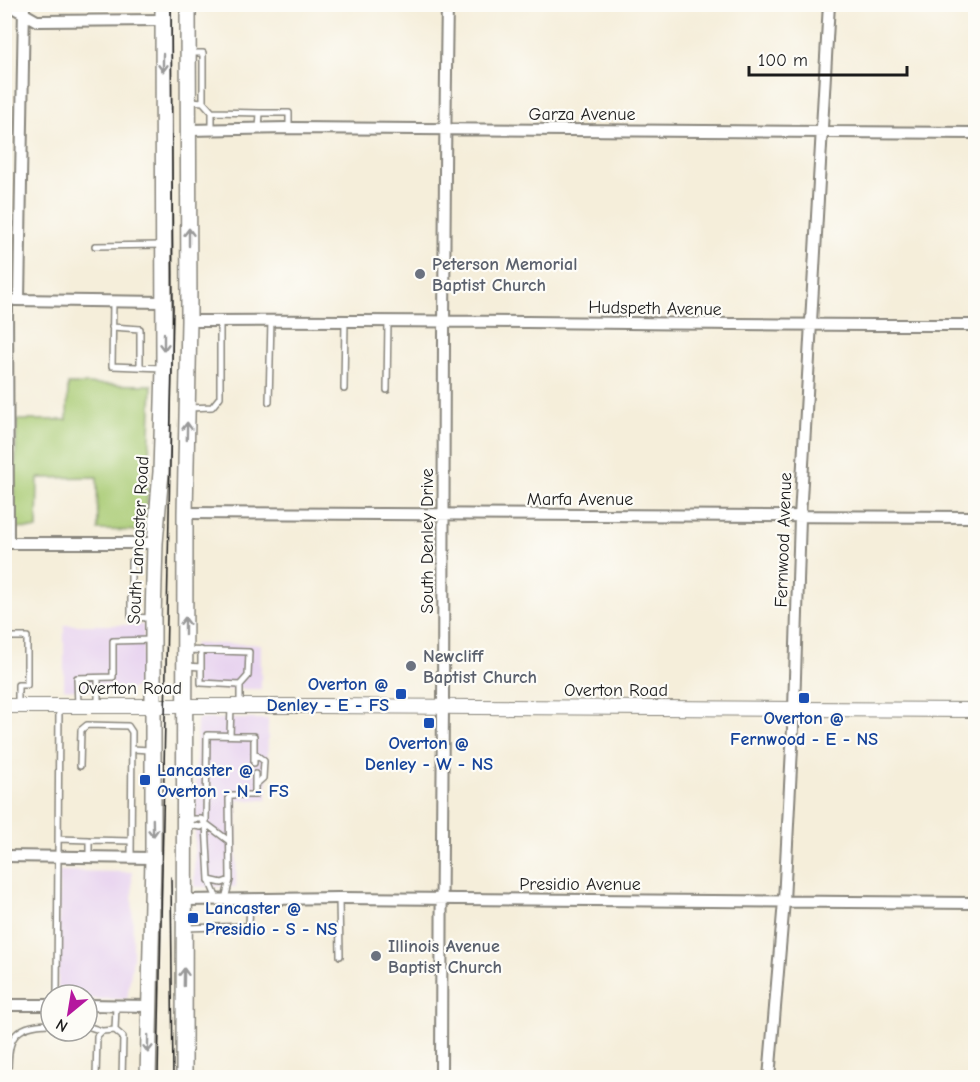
<svg xmlns="http://www.w3.org/2000/svg" width="980" height="1082" viewBox="0 0 980 1082" font-family="'Comic Neue',sans-serif">
  <style>
    .built { fill: #e7d2ef }
    .green { fill: #a9cb73; stroke: #627448; stroke-width: 1.5 }
    .lines { fill: none; stroke-linecap: round; stroke-linejoin: round }
    .service-casing { stroke: #88857b; stroke-width: 8 }
    .minor-casing { stroke: #88857b; stroke-width: 14 }
    .tertiary-casing { stroke: #88857b; stroke-width: 16 }
    .secondary-casing { stroke: #88857b; stroke-width: 18 }
    .service { stroke: #fff; stroke-width: 5 }
    .minor { stroke: #fff; stroke-width: 10 }
    .tertiary { stroke: #fff; stroke-width: 14 }
    .secondary { stroke: #fff; stroke-width: 15 }
    .tram { stroke: #1c1c1c; stroke-width: 1.5 }
    .oneway { stroke: #999 }
    .worship-dot { fill: #6b7280; stroke: #fdfcf7; stroke-width: 2 }
    .transit-dot { fill: #1a4fb4; stroke: #fdfcf7; stroke-width: 2 }
    .labels { text-anchor: middle; stroke-width: 4.5; stroke-linejoin: round; paint-order: stroke }
    .street-label { font-size: 18px; fill: #1c1c1c; stroke: #fdfcf7 }
    .worship-label { font-size: 18px; font-weight: bold; fill: #5b616d; stroke: #fdfcf7; text-anchor: start }
    .transit-label { font-size: 18px; font-weight: bold; fill: #164399; stroke: #fdfcf7 }
  </style>
  <rect width="100%" height="100%" fill="#fdfcf7"/>
  <filter id="ink" filterUnits="userSpaceOnUse"><feTurbulence type="fractalNoise" baseFrequency=".0167" numOctaves="2"/><feDisplacementMap in="SourceGraphic" scale="12" xChannelSelector="R" yChannelSelector="G"/><feConvolveMatrix kernelMatrix="1 2 1 2 8 2 1 2 1" color-interpolation-filters="sRGB"/></filter>
  <filter id="wash" filterUnits="userSpaceOnUse"><feTurbulence type="fractalNoise" baseFrequency=".008" numOctaves="4" result="noise"/><feDisplacementMap in="SourceGraphic" scale="24" xChannelSelector="R" yChannelSelector="G"/><feGaussianBlur stdDeviation="1.35" result="paint"/><feColorMatrix in="noise" values="0 0 0 0 0 0 0 0 0 0 0 0 0 0 0 0 0 1.4 0 .05"/><feComposite in="paint" operator="in"/></filter>
  <g filter="url(#wash)">
    <rect width="100%" height="100%" fill="#f5eeda"/>
    <path class="built" d="M 64,625 L 144,625 L 142,684 L 125,692 L 64,689 Z
      M 194,644 L 261,644 L 261,689 L 194,689 Z
      M 197,719 L 268,719 L 267,800 L 237,800 L 236,887 L 194,887 Z
      M 59,871 L 132,872 L 133,957 L 127,999 L 87,999 L 87,995 L 58,995 Z"/>
    <path class="green" d="M 68,384 L 152,385 L 146,531 L 98,530 L 97,477 L 38,478 L 37,529 L 13,528 L 17,420 L 67,420 Z"/>
  </g>
  <g filter="url(#ink)">
    <g class="lines">
      <g class="service-casing">
        <path id="service" d="M 495,4 L 499,4
          M 190,53 L 203,53 L 203,102
          M 191,101 L 203,102 L 212,112
          M 212,129 L 212,112 L 260,113
          M 259,129 L 260,113 L 289,113 L 289,128
          M 95,246 L 163,245
          M 113,301 L 112,366 L 162,368
          M 112,327 L 140,329 L 140,367
          M 344,389 L 345,320
          M 387,390 L 388,321
          M 269,402 L 271,320
          M 189,408 L 212,407 L 220,397 L 220,320
          M 131,562 L 131,617 L 151,618
          M 4,637 L 27,637 L 27,685 L 18,685 L 18,705
          M 185,650 L 249,652 L 248,676 L 240,685 L 240,704
          M 187,666 L 201,667 L 201,650
          M 201,667 L 201,683 L 240,685
          M 78,706 L 77,678 L 113,677 L 113,641 L 151,640
          M 98,706 L 98,678
          M 230,735 L 231,707
          M 132,749 L 150,750
          M 254,753 L 264,761 L 263,778 L 255,785
          M 80,766 L 81,730 L 87,725 L 128,726 L 132,732 L 131,857
          M 188,822 L 194,819 L 201,819 L 205,823 L 201,827 L 194,826 L 189,822
          M 205,823 L 229,841
          M 59,839 L 89,840
          M 89,857 L 89,840 L 131,841
          M 209,880 L 222,883 L 230,880
          M 339,898 L 340,956
          M 217,899 L 209,880 L 206,824 L 207,735 L 254,736 L 254,763
          M 225,899 L 230,880 L 229,798 L 231,795 L 255,795 L 255,774
          M 186,928 L 249,926 L 250,899
          M 57,995 L 59,707
          M 87,1026 L 102,1031
          M 115,1030 L 123,1037 L 122,1078
          M 8,1078 C 8,1042 9,1024 51,1024
          M 96,1078 L 97,1036 L 102,1031 L 115,1030 L 116,1006"/>
      </g>
      <g class="minor-casing">
        <path id="minor" d="M 4,7 L 14,8 L 37,21 L 163,20
          M 189,130 L 289,128 L 976,133
          M 15,300 L 164,302
          M 19,300 L 24,4
          M 7,301 L 8,543
          M 189,321 C 451,319 713,326 976,325
          M 185,513 L 976,517
          M 4,543 L 155,543
          M 4,856 L 153,858
          M 185,900 L 339,898 L 976,903
          M 4,1005 L 51,1005
          M 87,1005 L 149,1006
          M 441,1078 C 441,953 442,830 443,705 C 444,472 443,238 447,4
          M 769,1078 L 784,901 L 794,709 L 800,517 L 829,4"/>
      </g>
      <g class="tertiary-casing">
        <path id="tertiary" d="M 4,706 L 319,706 L 976,710"/>
      </g>
      <g class="secondary-casing">
        <path id="secondary" d="M 148,1078 L 153,858 L 153,618 L 155,543 L 161,472 L 164,368 L 163,4
          M 184,1078 L 185,513 L 189,321 L 188,4"/>
      </g>
      <use href="#service" class="service"/>
      <use href="#minor" class="minor"/>
      <use href="#tertiary" class="tertiary"/>
      <use href="#secondary" class="secondary"/>
      <path class="tram" d="M 171,877 L 173,1078
        M 158,1078 L 173,309 L 171,4"/>
    </g>
    <defs><path id="oneway-shaft" d="M-6 0H5M1.5-3L5.5 0L1.5 3" fill="none" stroke-width="1.6" stroke-linecap="round" stroke-linejoin="round" transform="scale(1.5)"/></defs>
    <g class="oneway">
      <use href="#oneway-shaft" transform="translate(163 63) rotate(90)"/>
      <use href="#oneway-shaft" transform="translate(189 237) rotate(-90)"/>
      <use href="#oneway-shaft" transform="translate(164 342) rotate(90)"/>
      <use href="#oneway-shaft" transform="translate(187 431) rotate(-89)"/>
      <use href="#oneway-shaft" transform="translate(185 626) rotate(-90)"/>
      <use href="#oneway-shaft" transform="translate(153 828) rotate(89)"/>
      <use href="#oneway-shaft" transform="translate(184 977) rotate(-89)"/>
      <use href="#oneway-shaft" transform="translate(148 1044) rotate(91)"/>
    </g>
  </g>
  <g class="worship-dot">
    <circle cx="420" cy="274" r="6"/>
    <circle cx="411" cy="666" r="6"/>
    <circle cx="376" cy="956" r="6"/>
  </g>
  <g class="transit-dot">
    <rect x="395" y="688" width="12" height="12" rx="3"/>
    <rect x="798" y="692" width="12" height="12" rx="3"/>
    <rect x="423" y="717" width="12" height="12" rx="3"/>
    <rect x="139" y="774" width="12" height="12" rx="3"/>
    <rect x="187" y="912" width="12" height="12" rx="3"/>
  </g>
  <g class="labels">
    <g class="street-label">
      <text x="582" y="120">Garza Avenue</text>
      <text transform="translate(655 308) rotate(1)" y="6">Hudspeth Avenue</text>
      <text x="580" y="505">Marfa Avenue</text>
      <text transform="translate(138 540) rotate(-87)" y="6">South Lancaster Road</text>
      <text transform="translate(783 540) rotate(-88)" y="6">Fernwood Avenue</text>
      <text transform="translate(427 541) rotate(-90)" y="6">South Denley Drive</text>
      <text x="130" y="694">Overton Road</text>
      <text x="616" y="696">Overton Road</text>
      <text x="580" y="890">Presidio Avenue</text>
    </g>
    <g class="worship-label">
      <text x="432" y="270">Peterson Memorial<tspan x="432" dy="21">Baptist Church</tspan></text>
      <text x="423" y="662">Newcliff<tspan x="423" dy="21">Baptist Church</tspan></text>
      <text x="388" y="952">Illinois Avenue<tspan x="388" dy="21">Baptist Church</tspan></text>
    </g>
    <g class="transit-label">
      <text x="389" y="690" text-anchor="end">Overton @<tspan x="389" dy="21">Denley - E - FS</tspan></text>
      <text x="804" y="724">Overton @<tspan x="804" dy="21">Fernwood - E - NS</tspan></text>
      <text x="429" y="749">Overton @<tspan x="429" dy="21">Denley - W - NS</tspan></text>
      <text x="157" y="776" text-anchor="start">Lancaster @<tspan x="157" dy="21">Overton - N - FS</tspan></text>
      <text x="205" y="914" text-anchor="start">Lancaster @<tspan x="205" dy="21">Presidio - S - NS</tspan></text>
    </g>
  </g>
  <rect width="980" height="1082" fill="none" stroke="#fdfcf7" stroke-width="24"/>
  <g transform="translate(69 1013) rotate(210)"><circle r="28" fill="#fdfcf7" stroke="#a3a29f" stroke-width="1.5"/>
  <path d="M0-4.5L10 22L0 15L-10 22Z" fill="#b5179e"/>
  <text y="-9" font-size="16" font-weight="bold" text-anchor="middle" fill="#1c1c1c">N</text>
  </g>
  <path d="M749 66v9h158v-9" fill="none" stroke="#1c1c1c" stroke-width="3"/>
  <text x="758" y="66" font-size="18" fill="#1c1c1c" stroke="#fdfcf7" stroke-width="4.5" paint-order="stroke">100 m</text>
</svg>
